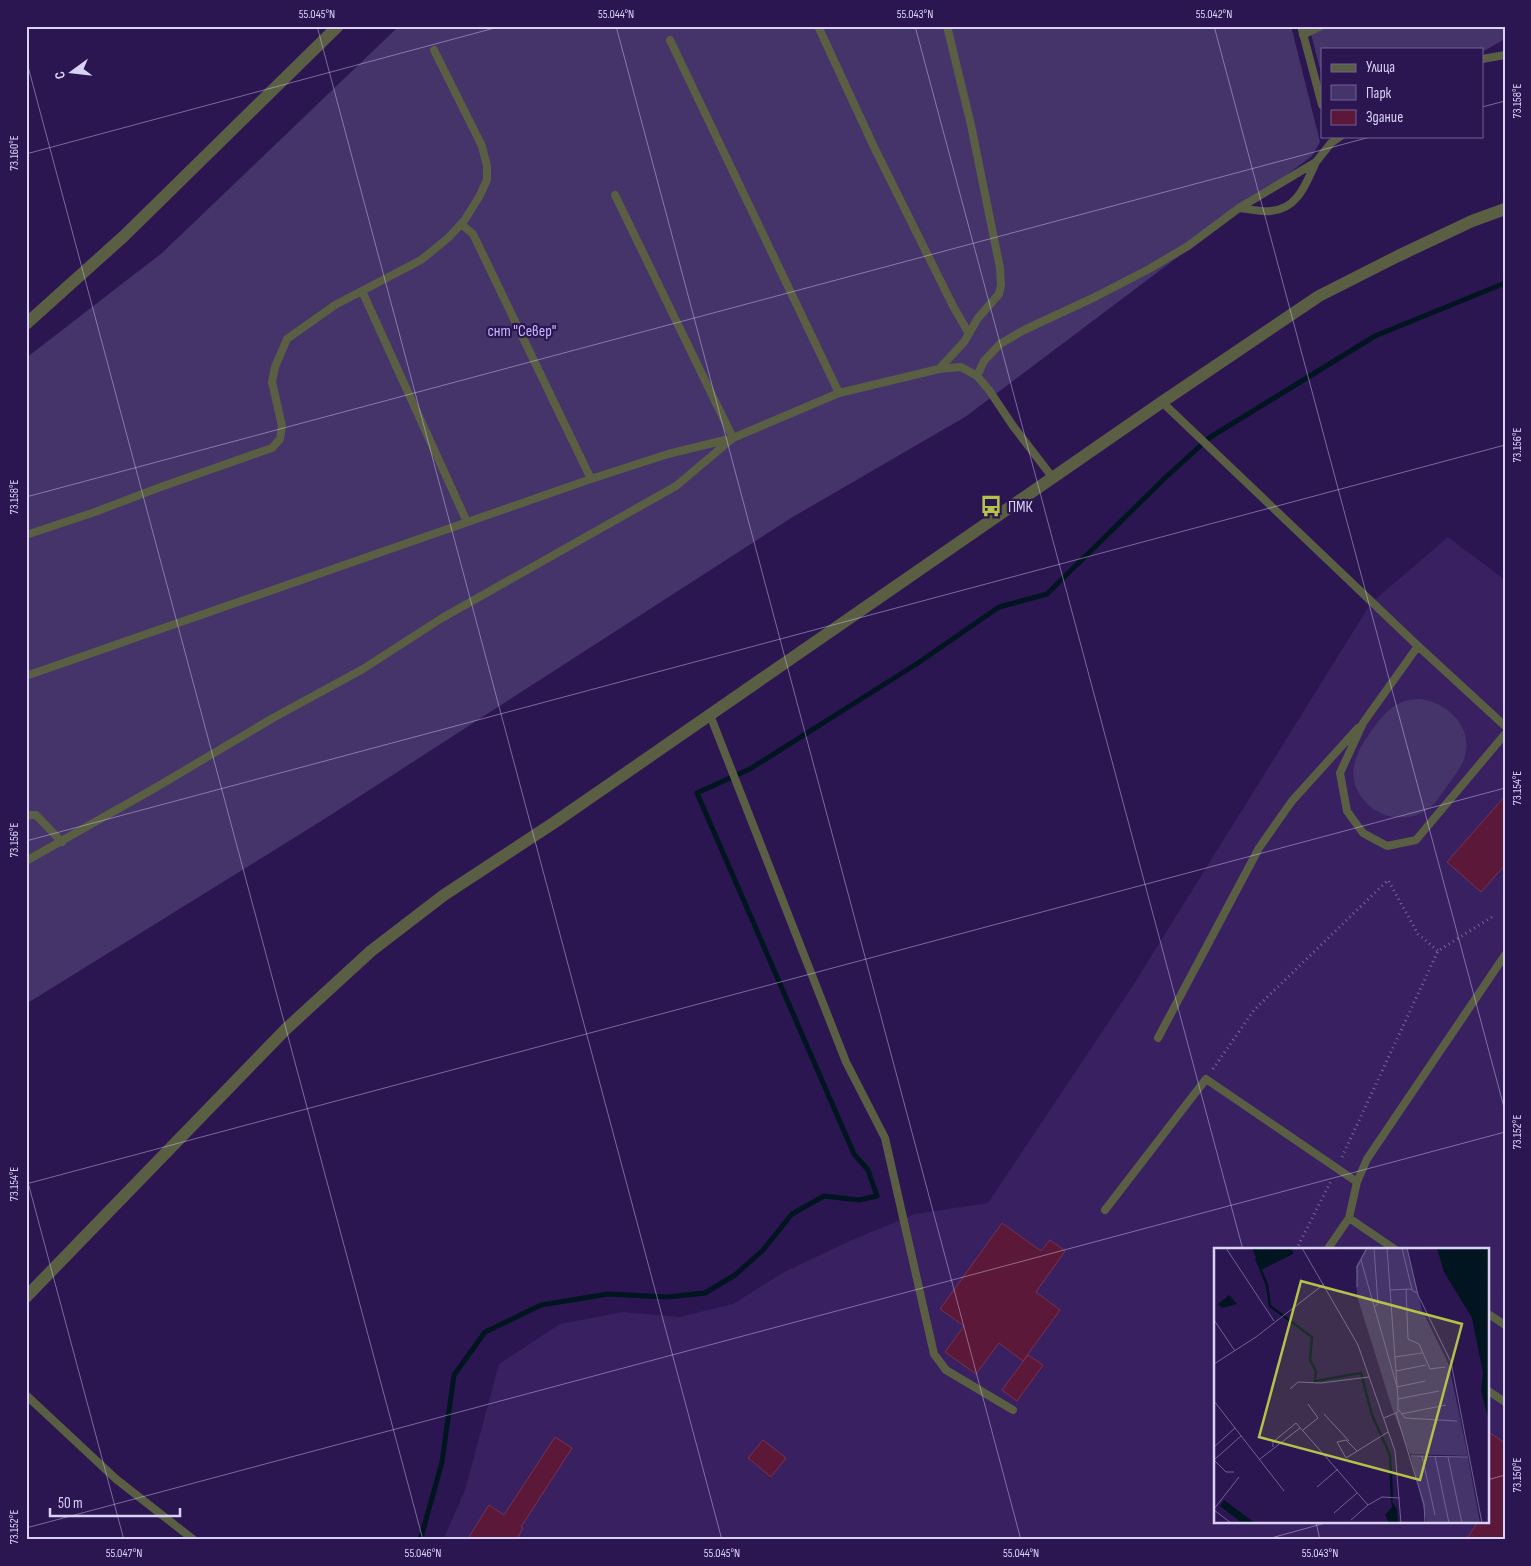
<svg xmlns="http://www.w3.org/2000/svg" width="1531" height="1566" viewBox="0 0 1531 1566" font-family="'Sofia Sans Condensed',sans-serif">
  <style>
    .built { fill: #382061; fill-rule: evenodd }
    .green { fill: #44346a }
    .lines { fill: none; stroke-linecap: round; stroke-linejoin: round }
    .stream { stroke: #011521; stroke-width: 5 }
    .building { fill: #5b1838; stroke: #783351 }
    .path { stroke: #776899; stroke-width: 3; stroke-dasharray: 1 4; stroke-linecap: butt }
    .service { stroke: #5a5f44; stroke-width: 8 }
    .minor { stroke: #5a5f44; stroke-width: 12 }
    .tertiary { stroke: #5a5f44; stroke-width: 12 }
    .ticks { fill: none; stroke: #d9d1f6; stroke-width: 1; stroke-opacity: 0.45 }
    .labels { text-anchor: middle; stroke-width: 4.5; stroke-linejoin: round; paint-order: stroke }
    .park-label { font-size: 16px; fill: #c4b4f8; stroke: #2b1651 }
    .poi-label { font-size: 16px; fill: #d9d1f6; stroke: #2b1651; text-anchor: start }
    .inset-river { fill: none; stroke: #011521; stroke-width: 2.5 }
    .inset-road { fill: none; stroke: #716193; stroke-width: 1 }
    .view { fill: #b5c24a; fill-opacity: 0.15; stroke: #b5c24a; stroke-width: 2.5 }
    .inset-edge { fill: none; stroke: #d9d1f6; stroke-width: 2.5 }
    .neatline { fill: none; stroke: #d9d1f6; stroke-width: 2 }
    .ticks-label { font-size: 12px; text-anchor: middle; fill: #d9d1f6 }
  </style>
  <rect width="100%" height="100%" fill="#2b1651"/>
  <path class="built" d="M 1448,537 L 1505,580 L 1505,1540 L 443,1540 L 465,1490 L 499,1364 L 560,1324 L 622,1312 L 680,1317 L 733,1304 L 784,1272 L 852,1240 L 915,1214 L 988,1203 L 1132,987 L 1371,603 ZM 1215,1250 L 1487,1250 L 1487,1522 L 1215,1522 Z"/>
  <path class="green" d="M 399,26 L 1291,26 L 1320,142 L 1312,156 L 965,417 L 791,518 L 326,818 L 26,1004 L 26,358 L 162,253 Z
    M 1309,26 L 1505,26 L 1505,39 L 1482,52 L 1482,49 L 1322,49 L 1322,77 Z
    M 1421,699 C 1452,704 1477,732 1462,764 C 1458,772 1452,779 1447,786 C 1442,793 1437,801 1431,807 C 1410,824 1379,820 1363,799 C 1343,774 1358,749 1374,727 C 1381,718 1388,709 1398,704 C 1405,700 1413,699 1421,699 Z"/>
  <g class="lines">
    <path class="stream" d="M 419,1540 L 422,1534 L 442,1462 L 454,1375 L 485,1332 L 541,1305 L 608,1294 L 667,1297 L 705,1293 L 735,1275 L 763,1250 L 792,1214 L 824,1196 L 859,1200 L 877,1196 L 868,1170 L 854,1154 L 697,793 L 750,769 L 918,663 L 999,607 L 1047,594 L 1166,477 L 1209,438 L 1375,336 L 1505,283"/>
  </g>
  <path class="building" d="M 1505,796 L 1505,865 L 1481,892 L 1447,862 Z
    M 1002,1223 L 1041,1251 L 1050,1240 L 1065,1251 L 1036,1292 L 1060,1310 L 1023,1361 L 999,1343 L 976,1374 L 945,1352 L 964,1326 L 940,1309 Z
    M 1028,1355 L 1043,1365 L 1017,1401 L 1002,1390 Z
    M 1487,1431 L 1505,1443 L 1505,1540 L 1466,1540 L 1478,1522 L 1487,1522 Z
    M 555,1437 L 572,1448 L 521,1527 L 523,1528 L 516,1540 L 467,1540 L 489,1505 L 504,1515 Z
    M 763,1440 L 786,1458 L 771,1477 L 748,1458 Z"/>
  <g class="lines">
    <path class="path" d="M 1213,1069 L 1254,1010 L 1388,880 L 1418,934 L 1438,951
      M 1342,1157 L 1438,951 L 1492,917
      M 1296,1250 L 1332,1179"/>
    <path class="service" d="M 818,26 L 874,147 L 953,306 L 968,332
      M 1301,26 L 1322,105
      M 1303,35 L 1321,26
      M 670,40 L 839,393
      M 1482,59 L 1505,55
      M 1239,208 C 1249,209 1261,212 1271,211 C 1298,209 1306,183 1316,162
      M 461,224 L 473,234 L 591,479
      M 362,291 L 467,522
      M 939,369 L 964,342 L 978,318 L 999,294 L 1001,285 L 1000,268 L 971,125 L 947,26
      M 977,376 L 984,361 L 1000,344 L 1024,330 L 1095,297 L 1149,269 L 1188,246 L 1239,208 L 1316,162 L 1331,143 L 1341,136
      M 1162,402 L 1418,646 L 1505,726
      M 26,535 L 95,512 L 158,488 L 272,448 L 280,439 L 282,426 L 272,382 L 275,367 L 287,339 L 335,305 L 421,260 L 448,238 L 464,221 L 479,197 L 487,180 L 487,166 L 482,146 L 434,50
      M 1418,646 L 1363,723 L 1340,773 L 1347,811 L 1363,833 L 1387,846 L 1416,840 L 1505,734
      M 26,676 L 591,479 L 668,454 L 733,438 L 839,393 L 939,369 L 961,367 L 977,376 L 989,390 L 1013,426 L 1053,478
      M 710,715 L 846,1062 L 885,1138 L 934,1354 L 946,1370 L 1013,1410
      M 26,815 L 36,815 L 62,842
      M 26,861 L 155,788 L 273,718 L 363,669 L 442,618 L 676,486 L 733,438 L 615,195
      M 1158,1038 L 1259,848 L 1292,801 L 1358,728
      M 1105,1210 L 1206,1079 L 1357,1182
      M 1349,1218 L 1396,1250
      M 1327,1250 L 1349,1218 L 1357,1182 L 1367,1159 L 1505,955
      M 1487,1313 L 1505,1325
      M 1487,1390 L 1505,1402
      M 26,1395 L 116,1479 L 194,1540"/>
    <path class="minor" d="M 26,324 L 124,236 L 338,26"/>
    <path class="tertiary" d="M 26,1297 L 286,1029 L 371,951 L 444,895 L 555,822 L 1162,402 L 1319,296 L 1398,256 L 1472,221 L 1505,209"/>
  </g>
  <path class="ticks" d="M 317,26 L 722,1540M 616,26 L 1021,1540M 915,26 L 1243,1250M 1214,26 L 1505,1111M 26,59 L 423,1540M 1482,107 L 1505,101M 26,154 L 502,26M 26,497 L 1374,136M 26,841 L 1505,445M 26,1175 L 124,1540M 26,1184 L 1505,788M 1487,1480 L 1505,1475M 1316,1522 L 1320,1540M 26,1528 L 1505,1132M 1264,1540 L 1329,1522"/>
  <defs>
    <g id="bus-bare" transform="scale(1.725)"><path d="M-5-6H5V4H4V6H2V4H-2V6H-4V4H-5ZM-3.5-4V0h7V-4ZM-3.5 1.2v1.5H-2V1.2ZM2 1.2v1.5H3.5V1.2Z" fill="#b5c24a" stroke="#2b1651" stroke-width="2.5" paint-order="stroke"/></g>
  </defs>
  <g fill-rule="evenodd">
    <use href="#bus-bare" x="991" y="506"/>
  </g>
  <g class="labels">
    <g class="park-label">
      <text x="522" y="336">снт "Север"</text>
    </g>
    <g class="poi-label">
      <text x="1008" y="512">ПМК</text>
    </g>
  </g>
  <g transform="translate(1214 1248)">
    <rect width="275" height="275" fill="#2b1651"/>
    <path d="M 152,0 L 193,0 L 208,62 L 235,117 L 254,208 L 196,206 L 179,163 L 143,48 L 142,18 ZM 197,209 L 254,209 L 266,275 L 213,275 Z" fill="#44346a"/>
    <path d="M 38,0 L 78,0 L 79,6 L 47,22 ZM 223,0 L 275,0 L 275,173 L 267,143 L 269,125 L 258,70 L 230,24 ZM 15,47 L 23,56 L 8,60 L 4,56 ZM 10,252 L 41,275 L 28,275 L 6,258 ZM 177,252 L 183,261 L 184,275 L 175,275 L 171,267 L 178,259 Z" fill="#011521"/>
    <path class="inset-river" d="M 264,0 L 275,64M 42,10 L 53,37 L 56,58 L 98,89 L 96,112 L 102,123 L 101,133 L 147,125 L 158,167 L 176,207 L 178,252"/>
    <path class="inset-road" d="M 12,0 L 60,73M 88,0 L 144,97 L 181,203 L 187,275M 160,0 L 164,56 L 160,59M 188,0 L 198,42M 193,0 L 204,47 L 237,114 L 268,275M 147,12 L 183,139 L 211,133M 143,39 L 143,19 L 153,0M 192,41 L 194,91 L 205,96 L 216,121 L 231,119M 176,42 L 196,41 L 203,45M 0,72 L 21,103M 181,109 L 208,105M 0,116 L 42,89 L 110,36M 182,123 L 212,117M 76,141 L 84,134 L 107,135 L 155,129M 184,151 L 225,143M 0,153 L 70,243M 185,162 L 191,170 L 243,173M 182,165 L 210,256 L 211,275M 110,166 L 135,193M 187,166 L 232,157M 170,170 L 184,164 L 184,151 L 173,0M 89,182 L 104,170 L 94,156M 0,199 L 21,180M 59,199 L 59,194 L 82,175 L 154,257 L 168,249 L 186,250M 143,203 L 132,192 L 123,194 L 132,210 L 174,184M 197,208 L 254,209M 208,208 L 221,267M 221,208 L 235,275M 234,209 L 248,275M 46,211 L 86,180M 0,212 L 27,188M 0,212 L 12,224 L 20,224M 103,239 L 124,221M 0,261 L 25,229M 0,262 L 17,275M 120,265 L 143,245M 137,272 L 154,257"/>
    <path class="view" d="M 87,33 L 248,76 L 206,232 L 45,189 Z"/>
    <rect width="275" height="275" class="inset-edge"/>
  </g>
  <rect width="1531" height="1566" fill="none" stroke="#2b1651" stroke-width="55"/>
  <rect x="1321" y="48" width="162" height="90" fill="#2b1651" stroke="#716193"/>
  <rect x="1331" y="64" width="25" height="8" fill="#5a5f44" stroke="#716193"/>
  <text x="1366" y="72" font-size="15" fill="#d9d1f6">Улица</text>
  <rect x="1331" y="85" width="25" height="15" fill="#44346a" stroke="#716193"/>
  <text x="1366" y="98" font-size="15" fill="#d9d1f6">Парк</text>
  <rect x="1331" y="110" width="25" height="15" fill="#5b1838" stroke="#716193"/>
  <text x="1366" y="122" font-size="15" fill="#d9d1f6">Здание</text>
  <g transform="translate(72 72) rotate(255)" stroke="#2b1651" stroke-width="4" paint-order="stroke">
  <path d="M0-4L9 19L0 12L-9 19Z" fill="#d9d1f6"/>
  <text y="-8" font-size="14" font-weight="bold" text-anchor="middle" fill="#d9d1f6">С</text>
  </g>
  <path d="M50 1508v8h130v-8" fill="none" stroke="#d9d1f6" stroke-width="2.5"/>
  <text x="58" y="1508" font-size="15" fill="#d9d1f6" stroke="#2b1651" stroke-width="4" paint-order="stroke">50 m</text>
  <rect x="28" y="28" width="1476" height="1510" class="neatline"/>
  <g class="ticks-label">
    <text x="317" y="18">55.045°N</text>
    <text x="616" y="18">55.044°N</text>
    <text x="915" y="18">55.043°N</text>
    <text x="1214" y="18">55.042°N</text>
    <text transform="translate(1517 101) rotate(-90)" y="4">73.158°E</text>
    <text transform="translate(14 153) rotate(-90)" y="4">73.160°E</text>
    <text transform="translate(1517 445) rotate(-90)" y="4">73.156°E</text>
    <text transform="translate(14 497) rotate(-90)" y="4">73.158°E</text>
    <text transform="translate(1517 788) rotate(-90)" y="4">73.154°E</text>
    <text transform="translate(14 840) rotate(-90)" y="4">73.156°E</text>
    <text transform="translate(1517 1132) rotate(-90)" y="4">73.152°E</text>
    <text transform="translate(14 1184) rotate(-90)" y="4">73.154°E</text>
    <text transform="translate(1517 1475) rotate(-90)" y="4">73.150°E</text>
    <text transform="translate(14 1527) rotate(-90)" y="4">73.152°E</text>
    <text x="124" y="1557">55.047°N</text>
    <text x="423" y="1557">55.046°N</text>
    <text x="722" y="1557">55.045°N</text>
    <text x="1021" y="1557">55.044°N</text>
    <text x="1320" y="1557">55.043°N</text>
  </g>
</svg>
